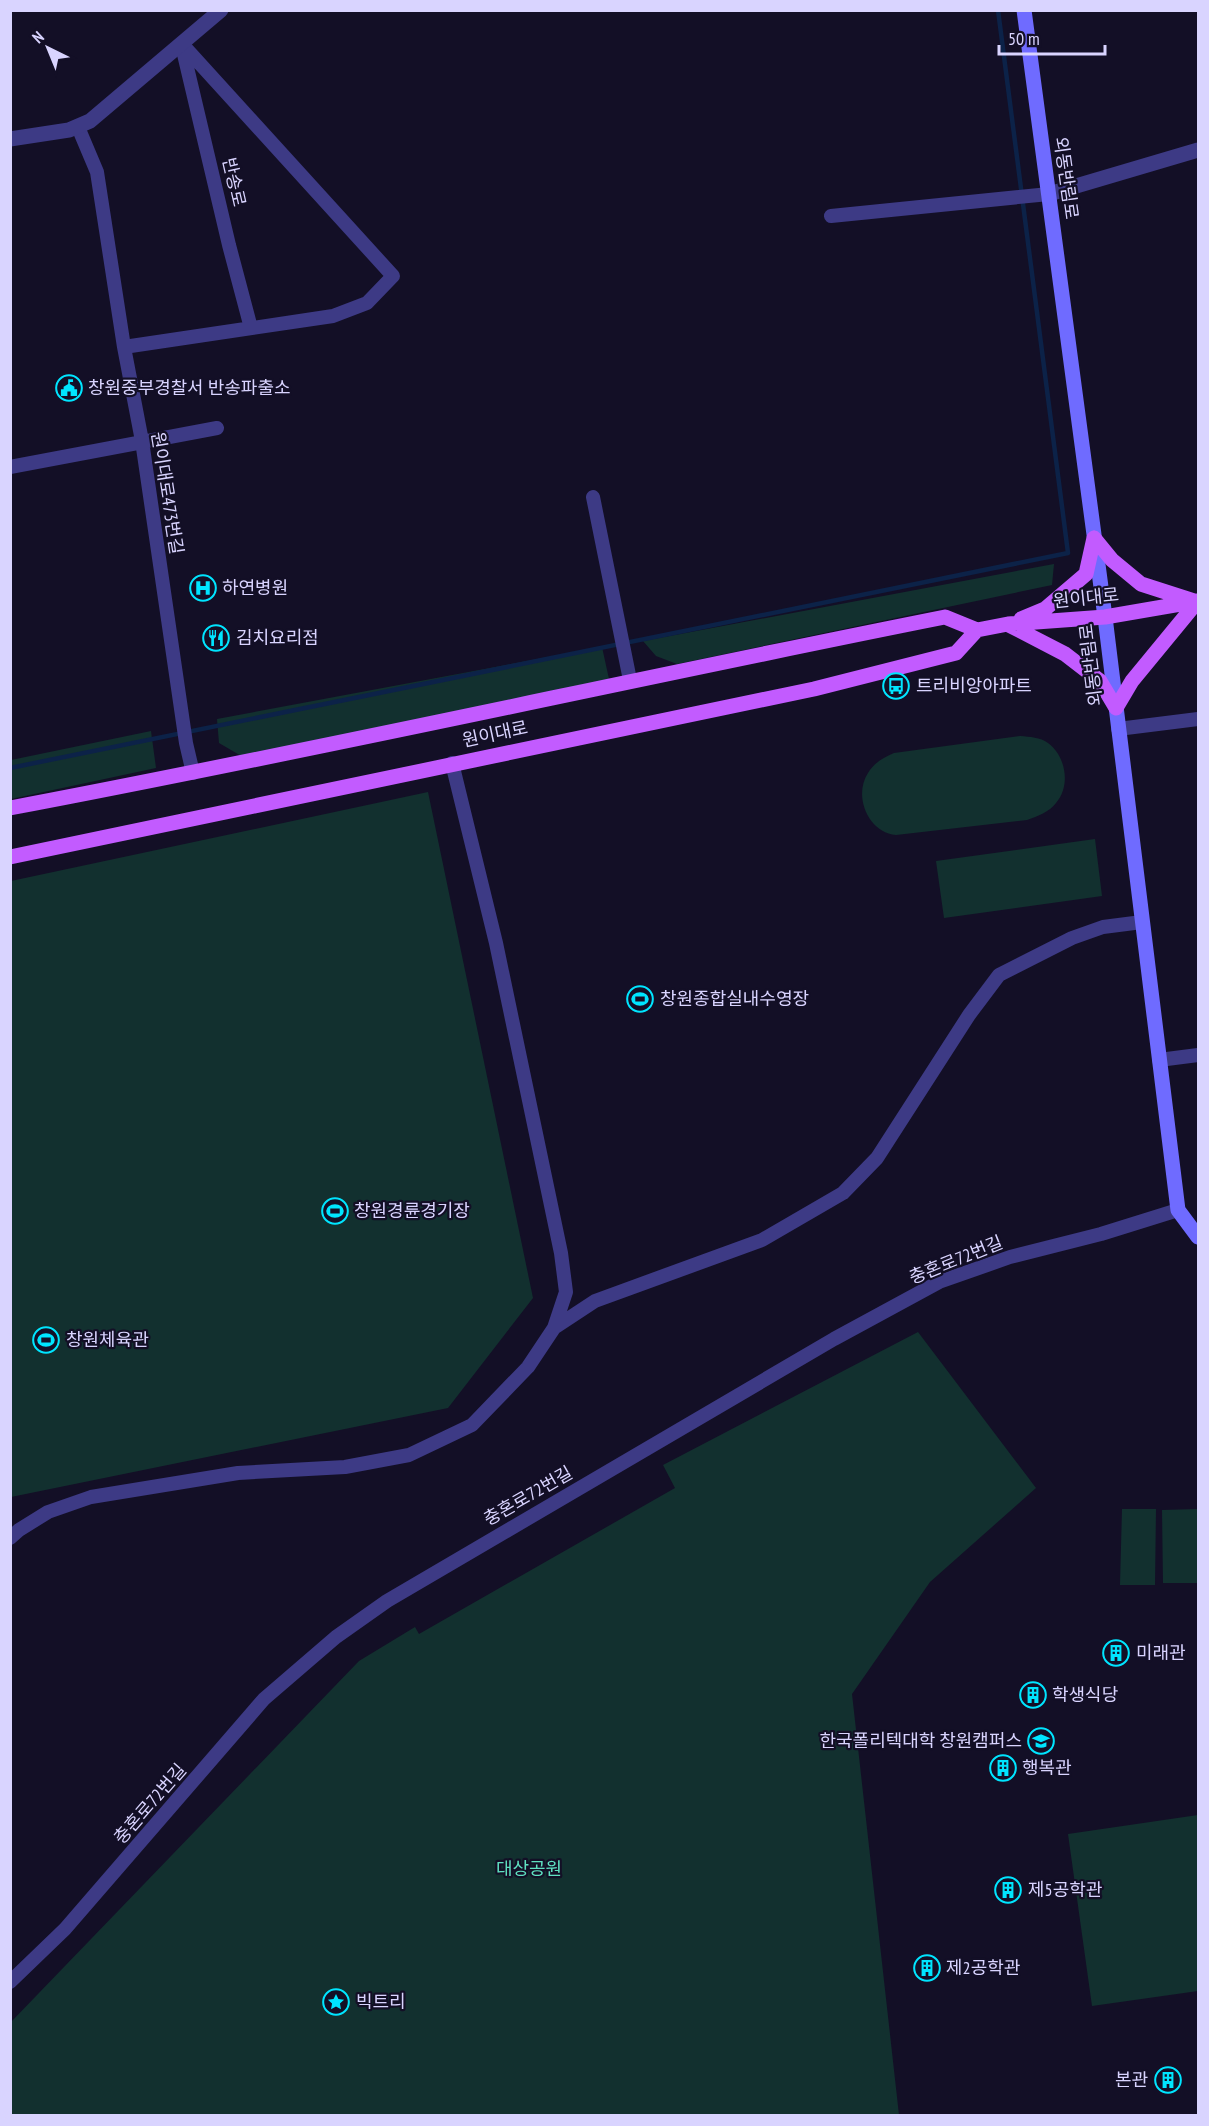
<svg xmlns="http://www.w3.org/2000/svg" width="1209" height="2126" viewBox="0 0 1209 2126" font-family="'PT Sans Narrow','Noto Sans KR',sans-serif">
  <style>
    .green { fill: #12302f }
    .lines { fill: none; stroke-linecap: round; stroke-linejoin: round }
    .stream { stroke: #0c2248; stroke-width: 4.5 }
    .minor { stroke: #3d3a85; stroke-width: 14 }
    .tertiary { stroke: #3d3a85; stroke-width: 15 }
    .secondary { stroke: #6f6bff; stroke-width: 15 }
    .primary { stroke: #c25bff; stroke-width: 15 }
    .labels { text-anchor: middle; stroke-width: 4.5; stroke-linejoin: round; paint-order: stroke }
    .street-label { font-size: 18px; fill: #d9d4ff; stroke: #130f26 }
    .poi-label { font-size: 18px; fill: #d9d4ff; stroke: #130f26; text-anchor: start }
    .park-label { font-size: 18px; fill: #5fe0c0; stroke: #130f26 }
  </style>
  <rect width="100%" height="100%" fill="#130f26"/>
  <path class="green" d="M 1054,564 L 1052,585 L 677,664 L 656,656 L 643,641 Z
    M 602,647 L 609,679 L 243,757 L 219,743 L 217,719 Z
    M 151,731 L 156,768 L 11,799 L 11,760 Z
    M 1020,736 C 1030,737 1040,737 1048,743 C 1066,756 1071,786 1056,803 C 1049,812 1038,816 1027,820 L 896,835 C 868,832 853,796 868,773 C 874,763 884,757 894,753 Z
    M 428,792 L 533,1298 L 448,1408 L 11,1497 L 11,881 Z
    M 1095,839 L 1102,896 L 944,918 L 936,861 Z
    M 918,1332 L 1036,1488 L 930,1582 L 852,1694 L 899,2115 L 11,2115 L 11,2022 L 359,1661 L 415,1627 L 419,1634 L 675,1488 L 663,1465 Z
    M 1122,1509 L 1156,1509 L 1155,1585 L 1120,1585 Z
    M 1198,1509 L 1198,1583 L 1163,1583 L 1162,1510 Z
    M 1198,1815 L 1198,1991 L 1092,2006 L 1068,1834 Z"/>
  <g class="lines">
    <path class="stream" d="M 10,768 L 1068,553 L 998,10"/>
    <path class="minor" d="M 182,46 L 229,245 L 251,328
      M 78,127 L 97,172 L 124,347 L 142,441 L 186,743 L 193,773
      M 831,216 L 1049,194
      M 124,347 L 333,316 L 367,303 L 393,276 L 182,44
      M 10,467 L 217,428
      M 593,497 L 630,680
      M 1118,729 L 1198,719
      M 452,763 L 496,943 L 561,1253 L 566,1292 L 554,1328
      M 1159,1060 L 1198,1055
      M 10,1538 L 19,1530 L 48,1512 L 91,1497 L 238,1473 L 345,1467 L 409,1455 L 472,1425 L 528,1367 L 554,1328 L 595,1301 L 762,1240 L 843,1193 L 877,1158 L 969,1015 L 999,975 L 1072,938 L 1103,927 L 1142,922
      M 10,1982 L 65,1929 L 264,1699 L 336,1637 L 387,1601 L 834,1339 L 939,1282 L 1010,1257 L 1101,1234 L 1178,1210"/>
    <path class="tertiary" d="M 10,139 L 69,130 L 90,121 L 221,10
      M 1049,194 L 1198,150"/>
    <path class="secondary" d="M 1024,10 L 1105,617 L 1178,1210 L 1198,1237"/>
    <path class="primary" d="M 1021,619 L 1045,609 L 1086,574 L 1094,538
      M 1009,625 L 1065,654 L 1100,681 L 1116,708 L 1132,681 L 1197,602 L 1141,584 L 1112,560 L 1094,538
      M 10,808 C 323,749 633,679 945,617 L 977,630 L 1008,624 L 1105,617 L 1198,601
      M 10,857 L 814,689 L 956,653 L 977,630"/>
  </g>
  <defs>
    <g id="civic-ring" transform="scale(1.35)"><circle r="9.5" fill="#130f26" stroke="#00e5ff" stroke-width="1.5"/><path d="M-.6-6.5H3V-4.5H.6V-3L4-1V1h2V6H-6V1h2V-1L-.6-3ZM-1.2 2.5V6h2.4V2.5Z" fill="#00e5ff"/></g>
    <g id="hospital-ring" transform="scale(1.35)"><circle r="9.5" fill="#130f26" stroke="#00e5ff" stroke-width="1.5"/><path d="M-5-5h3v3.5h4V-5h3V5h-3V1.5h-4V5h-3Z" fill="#00e5ff"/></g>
    <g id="restaurant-ring" transform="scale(1.35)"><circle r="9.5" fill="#130f26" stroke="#00e5ff" stroke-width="1.5"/><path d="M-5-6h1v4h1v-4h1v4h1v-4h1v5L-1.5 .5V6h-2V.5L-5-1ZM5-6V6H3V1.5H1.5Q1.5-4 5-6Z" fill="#00e5ff"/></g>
    <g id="bus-ring" transform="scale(1.35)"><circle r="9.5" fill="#130f26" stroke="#00e5ff" stroke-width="1.5"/><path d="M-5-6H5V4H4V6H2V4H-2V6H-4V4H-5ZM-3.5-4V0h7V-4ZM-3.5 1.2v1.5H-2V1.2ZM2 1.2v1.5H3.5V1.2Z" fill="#00e5ff"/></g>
    <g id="stadium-ring" transform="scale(1.35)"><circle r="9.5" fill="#130f26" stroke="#00e5ff" stroke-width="1.5"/><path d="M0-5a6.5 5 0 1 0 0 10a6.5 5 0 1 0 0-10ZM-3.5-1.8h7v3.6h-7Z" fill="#00e5ff"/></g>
    <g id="building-ring" transform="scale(1.35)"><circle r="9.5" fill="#130f26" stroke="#00e5ff" stroke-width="1.5"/><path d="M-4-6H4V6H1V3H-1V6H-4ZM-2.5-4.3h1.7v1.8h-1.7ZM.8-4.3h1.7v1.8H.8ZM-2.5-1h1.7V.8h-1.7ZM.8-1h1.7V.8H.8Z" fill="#00e5ff"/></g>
    <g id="university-ring" transform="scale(1.35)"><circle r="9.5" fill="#130f26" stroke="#00e5ff" stroke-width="1.5"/><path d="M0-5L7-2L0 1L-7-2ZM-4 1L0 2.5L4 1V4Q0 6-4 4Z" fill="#00e5ff"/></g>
    <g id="sight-ring" transform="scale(1.35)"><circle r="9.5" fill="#130f26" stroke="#00e5ff" stroke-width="1.5"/><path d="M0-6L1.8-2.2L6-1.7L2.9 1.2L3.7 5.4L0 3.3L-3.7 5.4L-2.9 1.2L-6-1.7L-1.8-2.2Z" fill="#00e5ff"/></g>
  </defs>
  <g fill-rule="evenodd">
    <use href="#civic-ring" x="69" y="388"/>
    <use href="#hospital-ring" x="203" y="588"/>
    <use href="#restaurant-ring" x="216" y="638"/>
    <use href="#bus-ring" x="896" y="686"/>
    <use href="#stadium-ring" x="640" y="999"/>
    <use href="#stadium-ring" x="335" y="1211"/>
    <use href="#stadium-ring" x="46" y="1340"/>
    <use href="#building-ring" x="1116" y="1653"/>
    <use href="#building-ring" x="1033" y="1695"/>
    <use href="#university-ring" x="1041" y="1741"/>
    <use href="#building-ring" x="1003" y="1768"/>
    <use href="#building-ring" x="1008" y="1890"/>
    <use href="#building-ring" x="927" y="1968"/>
    <use href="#sight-ring" x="336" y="2002"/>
    <use href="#building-ring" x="1168" y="2080"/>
  </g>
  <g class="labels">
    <g class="street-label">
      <text transform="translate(1066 178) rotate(82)" y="6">외동반림로</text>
      <text transform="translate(234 182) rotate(77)" y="6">반송로</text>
      <text transform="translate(167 493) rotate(81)" y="6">원이대로473번길</text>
      <text transform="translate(1086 598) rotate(-6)" y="6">원이대로</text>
      <text transform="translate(1091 665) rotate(-97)" y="6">외동반림로</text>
      <text transform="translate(495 734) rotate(-12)" y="6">원이대로</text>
      <text transform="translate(956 1260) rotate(-22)" y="6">충혼로72번길</text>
      <text transform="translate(528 1496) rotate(-30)" y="6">충혼로72번길</text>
      <text transform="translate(150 1804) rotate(-49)" y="6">충혼로72번길</text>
    </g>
    <g class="poi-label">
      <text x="88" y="394">창원중부경찰서 반송파출소</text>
      <text x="222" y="594">하연병원</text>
      <text x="236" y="644">김치요리점</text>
      <text x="916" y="692">트리비앙아파트</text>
      <text x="660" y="1005">창원종합실내수영장</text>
      <text x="354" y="1217">창원경륜경기장</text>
      <text x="66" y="1346">창원체육관</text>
      <text x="1136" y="1659">미래관</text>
      <text x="1052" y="1701">학생식당</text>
      <text x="1022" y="1747" text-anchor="end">한국폴리텍대학 창원캠퍼스</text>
      <text x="1022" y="1774">행복관</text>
      <text x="1028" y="1896">제5공학관</text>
      <text x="946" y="1974">제2공학관</text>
      <text x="356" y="2008">빅트리</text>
      <text x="1148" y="2086" text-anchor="end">본관</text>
    </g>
    <g class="park-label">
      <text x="529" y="1875">대상공원</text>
    </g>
  </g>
  <rect width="1209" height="2126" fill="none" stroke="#d9d4ff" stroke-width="24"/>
  <g transform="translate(48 48) rotate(317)" stroke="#130f26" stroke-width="4.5" paint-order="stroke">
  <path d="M0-4.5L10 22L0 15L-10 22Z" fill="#d9d4ff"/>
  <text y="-9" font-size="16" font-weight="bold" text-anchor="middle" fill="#d9d4ff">N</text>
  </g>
  <path d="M999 45v9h106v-9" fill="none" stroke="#d9d4ff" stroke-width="3"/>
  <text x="1008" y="45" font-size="18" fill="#d9d4ff" stroke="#130f26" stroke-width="4.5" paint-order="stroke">50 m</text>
</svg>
